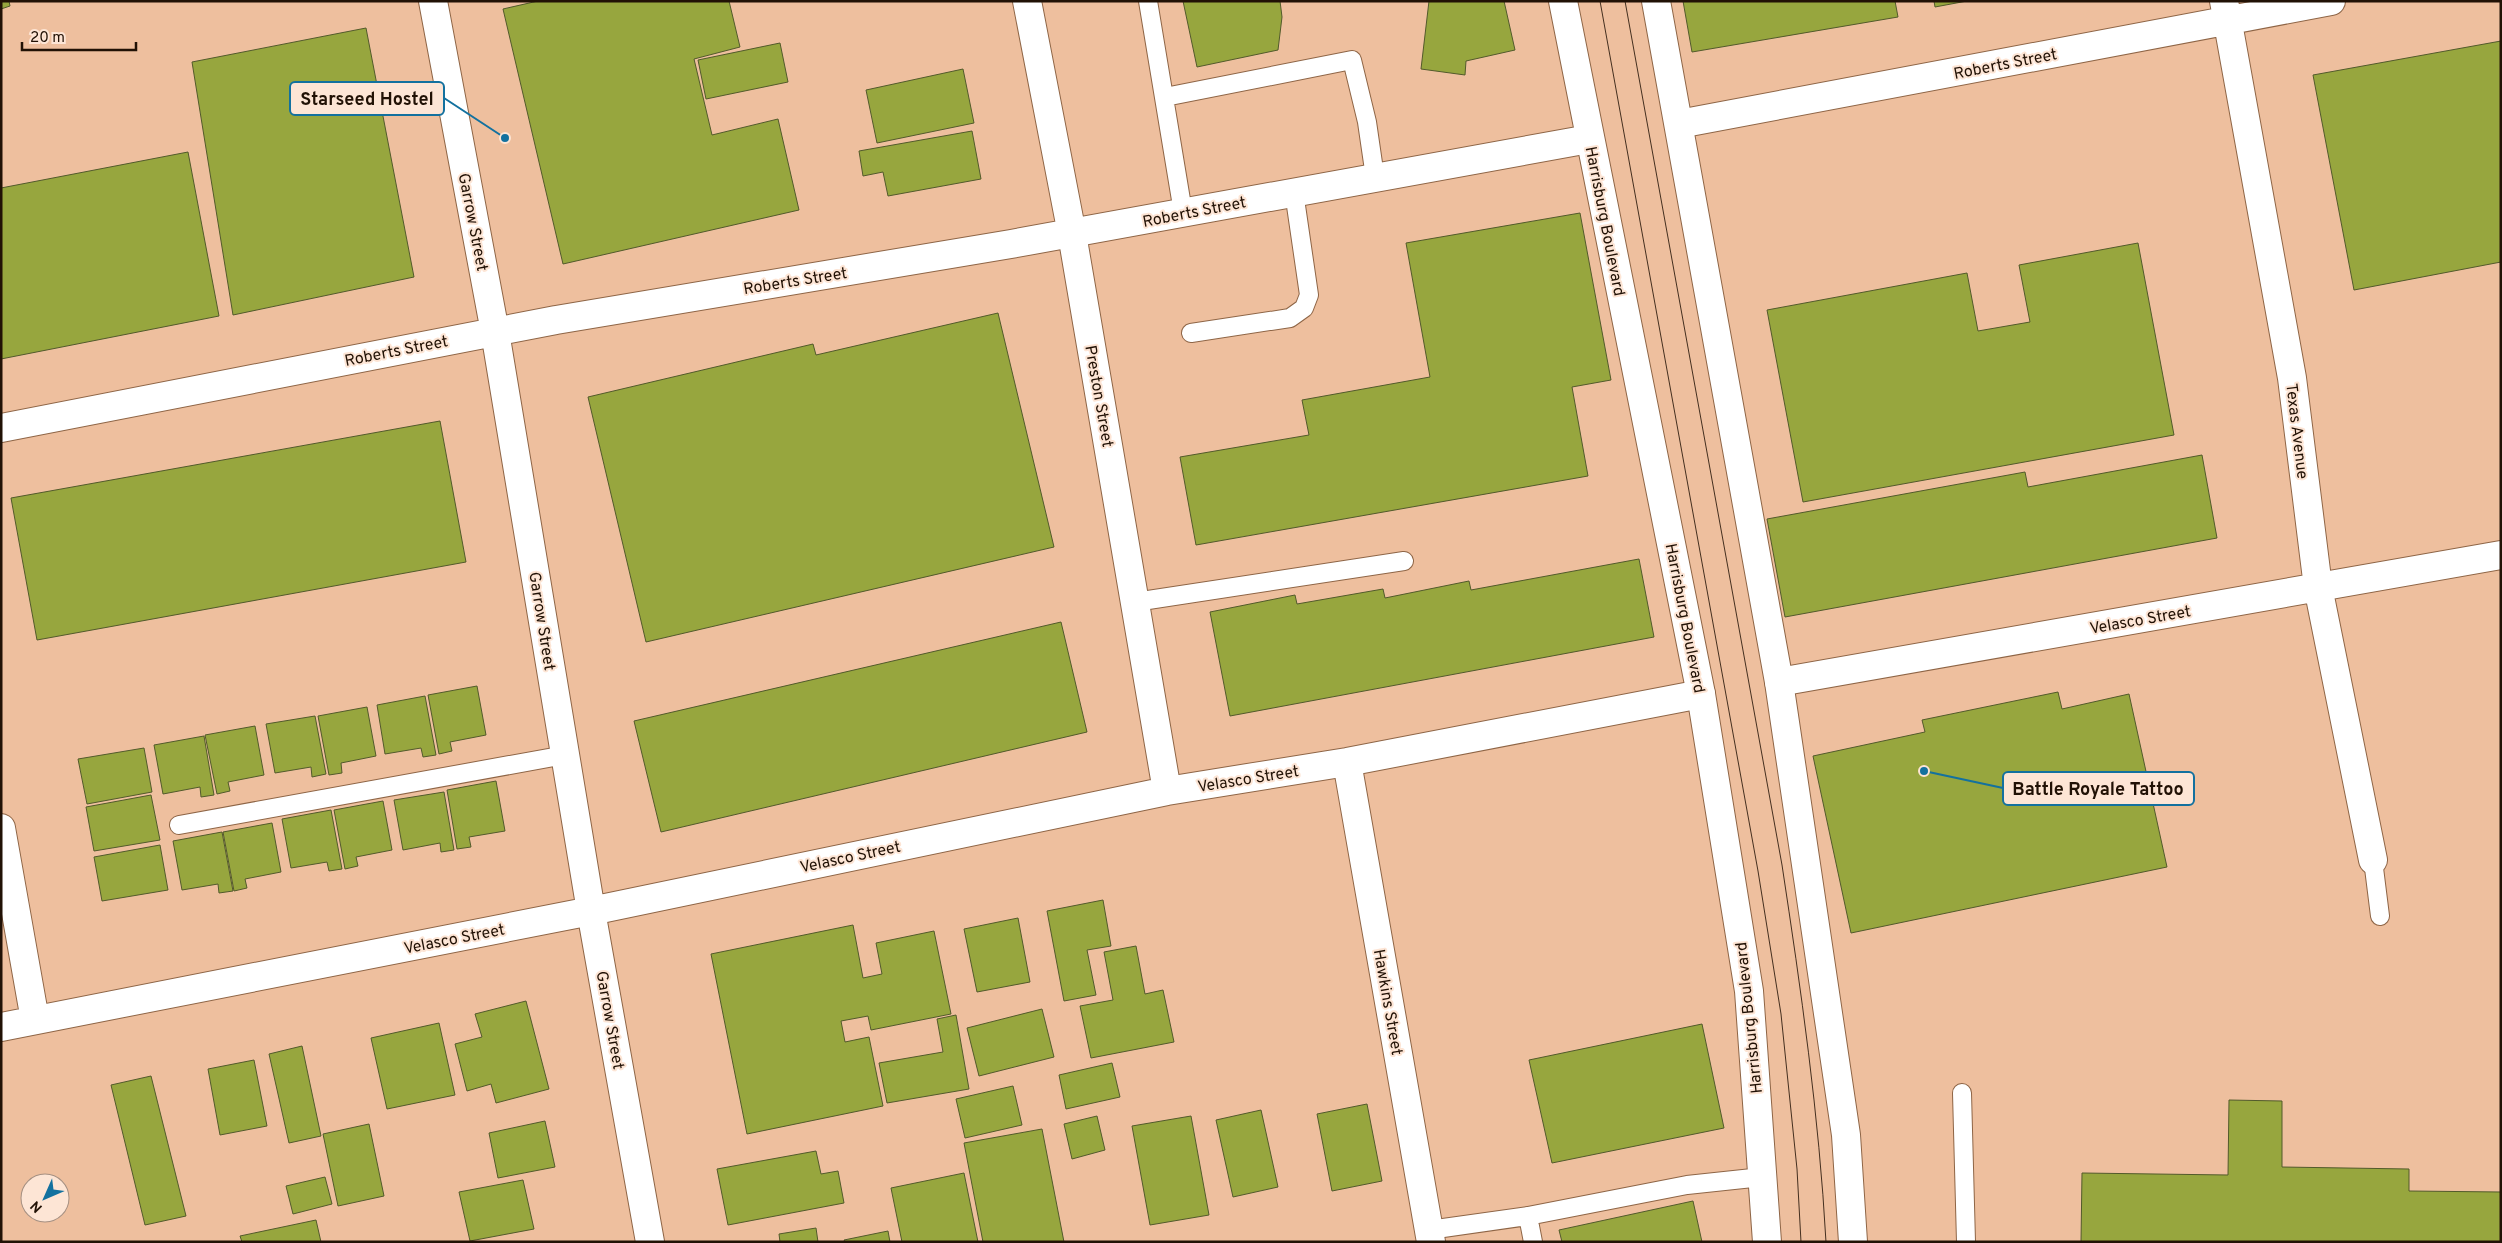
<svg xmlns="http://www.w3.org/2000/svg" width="2502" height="1243" viewBox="0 0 2502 1243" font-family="Overpass,sans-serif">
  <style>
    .building { fill: #97a63e; stroke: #525a2b }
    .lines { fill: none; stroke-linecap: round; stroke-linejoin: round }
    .lane-casing { stroke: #8e6546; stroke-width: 20 }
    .street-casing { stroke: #8e6546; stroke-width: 30 }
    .secondary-casing { stroke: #8e6546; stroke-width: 30 }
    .lane { stroke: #fff; stroke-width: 18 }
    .street { stroke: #fff; stroke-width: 28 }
    .secondary { stroke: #fff; stroke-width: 28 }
    .tram { stroke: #442f1f; stroke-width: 1 }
    .labels { text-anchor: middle; stroke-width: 4; stroke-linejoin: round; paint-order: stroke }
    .street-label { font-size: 16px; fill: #211105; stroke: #fde5d5 }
    .leader { fill: none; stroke: #13719f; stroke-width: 2 }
    .callout-dot { fill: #13719f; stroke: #fde5d5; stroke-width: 2 }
    .callout { fill: #fde5d5; stroke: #13719f; stroke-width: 2 }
    .callout-label { font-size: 18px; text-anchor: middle; font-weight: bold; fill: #211105 }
  </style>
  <rect width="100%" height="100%" fill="#eebf9e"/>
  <path class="building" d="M 1,1 L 9,1 L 10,6 L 1,9 Z
    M 538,1 L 729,1 L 740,47 L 694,59 L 712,135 L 778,119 L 799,210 L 563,264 L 503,9 Z
    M 1183,1 L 1280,1 L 1282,17 L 1278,50 L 1197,67 Z
    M 1429,1 L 1504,1 L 1515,50 L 1466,61 L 1465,75 L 1421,69 Z
    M 1683,1 L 1895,1 L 1898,17 L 1692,52 Z
    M 1934,1 L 1967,1 L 1935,7 Z
    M 366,28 L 414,277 L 233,315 L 192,62 Z
    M 2501,41 L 2501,262 L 2354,290 L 2313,75 Z
    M 780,43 L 788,82 L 706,99 L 698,60 Z
    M 963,69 L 974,123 L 877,143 L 866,90 Z
    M 972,131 L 981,179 L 888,196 L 883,172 L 863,176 L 859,151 Z
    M 188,152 L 219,316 L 1,359 L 1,188 Z
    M 1580,213 L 1611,380 L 1572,387 L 1588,476 L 1196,545 L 1180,457 L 1309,435 L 1302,400 L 1430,377 L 1406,243 Z
    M 2138,243 L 2174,435 L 1803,502 L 1767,310 L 1967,273 L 1978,331 L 2030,322 L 2019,265 Z
    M 998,313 L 1054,547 L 646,642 L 588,397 L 813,344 L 816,355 Z
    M 440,421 L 466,562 L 37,640 L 11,498 Z
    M 2202,455 L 2217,538 L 1785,617 L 1767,519 L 2025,472 L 2028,487 Z
    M 1639,559 L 1654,637 L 1230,716 L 1210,612 L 1295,595 L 1297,604 L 1383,589 L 1385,598 L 1469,581 L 1471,590 Z
    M 1061,622 L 1087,732 L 661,832 L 634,721 Z
    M 477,686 L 486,735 L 450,742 L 452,751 L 439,754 L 428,695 Z
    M 2058,692 L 2062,709 L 2129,694 L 2167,867 L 1851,933 L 1813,756 L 1925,732 L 1922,720 Z
    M 425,696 L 436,755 L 423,757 L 421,748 L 385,754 L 377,705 Z
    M 367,707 L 376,756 L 341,763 L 342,773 L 329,775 L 318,716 Z
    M 315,716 L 326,774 L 312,777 L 311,767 L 275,773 L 266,724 Z
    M 255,726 L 264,775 L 228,782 L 230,791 L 217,794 L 205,735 Z
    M 204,736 L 214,795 L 201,797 L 200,787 L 163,794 L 154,745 Z
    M 144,748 L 152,792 L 87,804 L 78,759 Z
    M 496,781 L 505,831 L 469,837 L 471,847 L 457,849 L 447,790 Z
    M 444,792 L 454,850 L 441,852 L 440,843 L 403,850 L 394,800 Z
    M 151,795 L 160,840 L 94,851 L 86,807 Z
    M 383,801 L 392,850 L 356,857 L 358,866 L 345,869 L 334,810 Z
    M 331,810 L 342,869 L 329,871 L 327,862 L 291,868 L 282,819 Z
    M 272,823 L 281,872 L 245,879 L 247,888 L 234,891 L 223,832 Z
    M 222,832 L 233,891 L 219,893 L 218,884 L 182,890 L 173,841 Z
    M 160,845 L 168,890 L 102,901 L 94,857 Z
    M 1103,900 L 1111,946 L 1087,950 L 1096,995 L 1064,1001 L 1047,911 Z
    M 1018,918 L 1030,982 L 977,992 L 964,929 Z
    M 853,925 L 863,978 L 882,974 L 876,943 L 934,931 L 951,1014 L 871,1030 L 868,1016 L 841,1021 L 845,1042 L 869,1037 L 883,1106 L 747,1134 L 711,954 Z
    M 1136,946 L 1145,994 L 1163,990 L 1174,1042 L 1091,1058 L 1080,1006 L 1113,1000 L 1104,952 Z
    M 526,1001 L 549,1089 L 496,1103 L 491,1084 L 467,1091 L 455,1044 L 482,1037 L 475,1014 Z
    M 1042,1009 L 1054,1057 L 979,1076 L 967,1028 Z
    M 956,1015 L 969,1089 L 887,1103 L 879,1063 L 943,1052 L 937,1019 Z
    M 439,1023 L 455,1095 L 387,1109 L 371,1038 Z
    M 1702,1024 L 1724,1128 L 1552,1163 L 1529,1060 Z
    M 302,1046 L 321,1136 L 289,1143 L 269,1054 Z
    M 254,1060 L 267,1126 L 220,1135 L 208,1069 Z
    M 1112,1063 L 1120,1097 L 1066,1109 L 1059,1075 Z
    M 151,1076 L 186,1216 L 145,1225 L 111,1085 Z
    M 1013,1086 L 1022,1125 L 965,1138 L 956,1099 Z
    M 2229,1100 L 2282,1101 L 2282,1167 L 2409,1169 L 2409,1191 L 2501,1192 L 2501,1242 L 2081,1242 L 2082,1173 L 2228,1175 Z
    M 1367,1104 L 1382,1181 L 1332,1191 L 1317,1114 Z
    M 1261,1110 L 1278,1187 L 1233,1197 L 1216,1120 Z
    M 1097,1116 L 1105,1150 L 1072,1159 L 1064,1124 Z
    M 1191,1116 L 1209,1215 L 1150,1225 L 1132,1126 Z
    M 545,1121 L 555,1167 L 498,1178 L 489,1133 Z
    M 369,1124 L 384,1196 L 338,1206 L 323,1134 Z
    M 1042,1129 L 1064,1242 L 983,1242 L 964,1143 Z
    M 816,1151 L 821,1174 L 838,1171 L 844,1203 L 728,1225 L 717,1169 Z
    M 964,1173 L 978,1242 L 902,1242 L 891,1188 Z
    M 325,1177 L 332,1204 L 293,1214 L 286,1186 Z
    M 523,1180 L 534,1229 L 470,1241 L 459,1192 Z
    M 1693,1201 L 1702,1242 L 1562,1242 L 1559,1230 Z
    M 316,1220 L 321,1242 L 242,1242 L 240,1236 Z
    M 816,1228 L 818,1242 L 780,1242 L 779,1234 Z
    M 888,1231 L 890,1242 L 845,1242 L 844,1240 Z"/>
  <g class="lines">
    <g class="lane-casing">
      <path id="lane" d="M 1148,1 L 1183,212
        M 1165,97 L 1352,60 L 1367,122 L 1375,177
        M 1191,333 L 1290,318 L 1304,308 L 1309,295 L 1294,192
        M 1135,602 L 1404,561
        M 179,825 L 565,755
        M 2373,860 L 2380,916
        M 1962,1093 L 1966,1242
        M 1528,1216 L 1533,1242
        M 1429,1230 L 1528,1216 L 1687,1185 L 1762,1177"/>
    </g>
    <g class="street-casing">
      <path id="street" d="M 433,1 L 495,332 L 591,911 L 650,1242
        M 1027,1 L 1072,234 L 1167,791
        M 2224,1 L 2292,378 L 2318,587 L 2373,860
        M 1679,124 L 2331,1
        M 1,428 L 556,320 L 1011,244 L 1589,139
        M 1779,682 L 2501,555
        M 1347,762 L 1431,1242
        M 1,828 L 35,1020
        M 1,1027 L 591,911 L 1167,791 L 1347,762 L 1701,694"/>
    </g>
    <g class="secondary-casing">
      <path id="secondary" d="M 1563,1 L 1701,694 L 1749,991 L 1767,1242
        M 1656,1 L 1779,682 L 1846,1135 L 1853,1242"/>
    </g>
    <use href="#lane" class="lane"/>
    <use href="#street" class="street"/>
    <use href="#secondary" class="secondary"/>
    <path class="tram" d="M 1600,1 L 1758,871 L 1781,1014 L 1797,1169 L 1801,1242
      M 1625,1 L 1782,865 C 1801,990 1819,1115 1826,1242"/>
  </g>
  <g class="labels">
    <g class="street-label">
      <text transform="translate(2005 63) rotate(-11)" y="6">Roberts Street</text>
      <text transform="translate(1194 211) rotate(-11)" y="6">Roberts Street</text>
      <text transform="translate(1606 221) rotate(79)" y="6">Harrisburg Boulevard</text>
      <text transform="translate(474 222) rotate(79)" y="6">Garrow Street</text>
      <text transform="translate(795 280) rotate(-9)" y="6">Roberts Street</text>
      <text transform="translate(396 350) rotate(-11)" y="6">Roberts Street</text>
      <text transform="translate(1100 396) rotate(80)" y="6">Preston Street</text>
      <text transform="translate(2298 431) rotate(83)" y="6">Texas Avenue</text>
      <text transform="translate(1686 618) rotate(79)" y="6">Harrisburg Boulevard</text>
      <text transform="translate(2140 619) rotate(-10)" y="6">Velasco Street</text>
      <text transform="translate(543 621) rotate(81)" y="6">Garrow Street</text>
      <text transform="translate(1248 778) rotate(-9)" y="6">Velasco Street</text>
      <text transform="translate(850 856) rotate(-12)" y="6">Velasco Street</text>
      <text transform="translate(454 938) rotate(-11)" y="6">Velasco Street</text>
      <text transform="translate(1389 1002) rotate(80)" y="6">Hawkins Street</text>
      <text transform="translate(1748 1018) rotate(-96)" y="6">Harrisburg Boulevard</text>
      <text transform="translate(611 1020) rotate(80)" y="6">Garrow Street</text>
    </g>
  </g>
  <path class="leader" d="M505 138L444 98M1924 771L2003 788"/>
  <g class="callout-dot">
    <circle cx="505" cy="138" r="5"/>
    <circle cx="1924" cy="771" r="5"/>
  </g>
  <g class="callout">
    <rect x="290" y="82" width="154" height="33" rx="5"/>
    <rect x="2003" y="772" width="191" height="33" rx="5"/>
  </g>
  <g class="callout-label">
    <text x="367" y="105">Starseed Hostel</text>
    <text x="2098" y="795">Battle Royale Tattoo</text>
  </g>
  <rect width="2502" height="1243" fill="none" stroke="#211105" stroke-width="5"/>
  <g transform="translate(45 1198) rotate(225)"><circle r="24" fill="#fde5d5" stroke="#a59082"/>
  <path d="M0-4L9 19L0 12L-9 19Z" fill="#13719f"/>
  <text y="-8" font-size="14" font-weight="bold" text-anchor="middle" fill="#211105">N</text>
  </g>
  <path d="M22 42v8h114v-8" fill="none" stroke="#211105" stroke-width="2.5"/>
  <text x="30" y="42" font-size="15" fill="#211105" stroke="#fde5d5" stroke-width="4" paint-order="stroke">20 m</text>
</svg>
